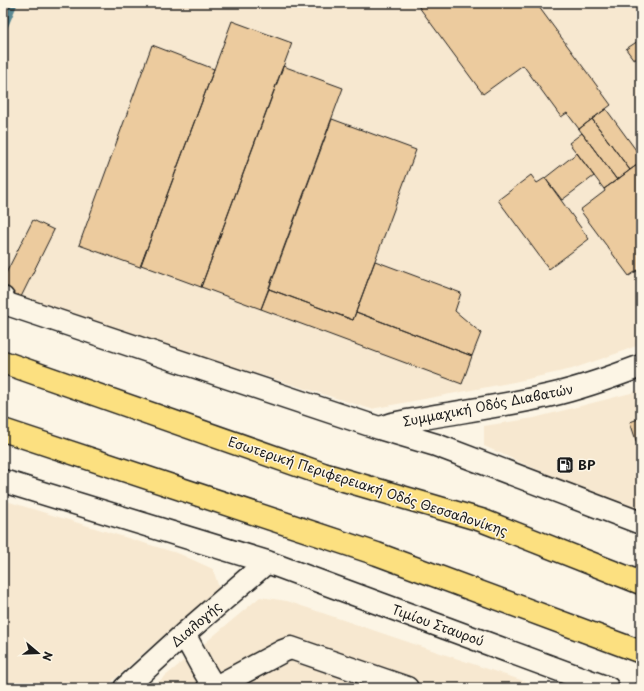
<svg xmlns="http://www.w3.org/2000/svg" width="644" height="691" viewBox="0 0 644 691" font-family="'Playpen Sans',sans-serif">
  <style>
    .built { fill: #f7e8d0 }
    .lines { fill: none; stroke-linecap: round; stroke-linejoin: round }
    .stream { stroke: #5a8993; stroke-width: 9 }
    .building { fill: #eccb9e; stroke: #1c1c1c }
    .minor-casing { stroke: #1c1c1c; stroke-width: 25 }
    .highway-casing { stroke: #1c1c1c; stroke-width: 25 }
    .minor { stroke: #fcf5e5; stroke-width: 22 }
    .highway { stroke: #fce080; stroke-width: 22 }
    .labels { text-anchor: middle; stroke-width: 3; stroke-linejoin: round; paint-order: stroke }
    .street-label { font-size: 13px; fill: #1c1c1c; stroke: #fcf5e5 }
    .poi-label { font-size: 13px; font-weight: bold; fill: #1c1c1c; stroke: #fcf5e5; text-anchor: start }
  </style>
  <rect width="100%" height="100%" fill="#fcf5e5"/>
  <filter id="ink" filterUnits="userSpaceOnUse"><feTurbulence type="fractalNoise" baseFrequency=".025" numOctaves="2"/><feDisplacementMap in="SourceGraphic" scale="8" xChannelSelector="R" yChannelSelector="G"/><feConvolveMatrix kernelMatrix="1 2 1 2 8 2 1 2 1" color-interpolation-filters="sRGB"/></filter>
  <g filter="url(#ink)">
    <path class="built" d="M 3,3 L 641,3 L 641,344 L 618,353 L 572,369 L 514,382 L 371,409 L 216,361 L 3,303 Z
      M 641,389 L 641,516 L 484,446 L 484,426 L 534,418 L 631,393 Z
      M 3,500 L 180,554 L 213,569 L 219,588 L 138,658 L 105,688 L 3,688 Z
      M 260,597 L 287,601 L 544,688 L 151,688 Z"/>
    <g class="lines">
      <path class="stream" d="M 3,27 L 13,3"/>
    </g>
    <path class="building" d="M 416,3 L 536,3 L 611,105 L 579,129 L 567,113 L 561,117 L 523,65 L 483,94 Z
      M 232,21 L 292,43 L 201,287 L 141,265 Z
      M 641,39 L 641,56 L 634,60 L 626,49 Z
      M 152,45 L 214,69 L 140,267 L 79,245 Z
      M 283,66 L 343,88 L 261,309 L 201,287 Z
      M 606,109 L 641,157 L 641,162 L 630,170 L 592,119 Z
      M 332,119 L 416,150 L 353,320 L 269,289 Z
      M 592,119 L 630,170 L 617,180 L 579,129 Z
      M 582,133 L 617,180 L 604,189 L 569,143 Z
      M 577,153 L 594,176 L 562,200 L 545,178 Z
      M 641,162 L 641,268 L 629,276 L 580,210 L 605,191 L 604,189 Z
      M 531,175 L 537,183 L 545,178 L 589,239 L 549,269 L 498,200 Z
      M 33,220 L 54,230 L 21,297 L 3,288 L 3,279 Z
      M 375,261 L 461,293 L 455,311 L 481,333 L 472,356 L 356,312 Z
      M 269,289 L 353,320 L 356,312 L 472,356 L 462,384 L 261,309 Z
      M 641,418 L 641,456 L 630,422 Z"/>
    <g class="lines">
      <g class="minor-casing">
        <path id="minor" d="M 3,298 L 7,304 L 379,428 L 436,445 L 641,523
          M 380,428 L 392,424 L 407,421 C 455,412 504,406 551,395 C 582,388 612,377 641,366
          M 3,481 L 267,562 L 608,688
          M 184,634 L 202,667 L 214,687
          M 125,688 L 184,634 L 267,562
          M 214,688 L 283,651 L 291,648 L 407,688"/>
      </g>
      <g class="highway-casing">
        <path id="highway" d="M 3,362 L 323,474 L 481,520 L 641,583
          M 3,430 L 377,554 L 641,652"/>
      </g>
      <use href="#minor" class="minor"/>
      <use href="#highway" class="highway"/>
    </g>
  </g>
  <defs>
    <g id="fuel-square" transform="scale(0.9)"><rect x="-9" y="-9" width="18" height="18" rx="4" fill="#1c1c1c" stroke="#fcf5e5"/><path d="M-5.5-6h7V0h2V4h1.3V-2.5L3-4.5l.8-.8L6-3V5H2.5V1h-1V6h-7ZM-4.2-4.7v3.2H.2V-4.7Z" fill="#fff"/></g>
  </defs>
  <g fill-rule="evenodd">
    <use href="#fuel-square" x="565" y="465"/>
  </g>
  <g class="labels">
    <g class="street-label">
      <text transform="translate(488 405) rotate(-11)" y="5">Συμμαχική Οδός Διαβατών</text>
      <text transform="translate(368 486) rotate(18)" y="5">Εσωτερική Περιφερειακή Οδός Θεσσαλονίκης</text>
      <text transform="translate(196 624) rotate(-41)" y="5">Διαλογής</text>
      <text transform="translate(438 625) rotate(20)" y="5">Τιμίου Σταυρού</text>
    </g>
    <g class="poi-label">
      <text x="578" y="470">BP</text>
    </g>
  </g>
  <rect width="644" height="691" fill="none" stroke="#fcf5e5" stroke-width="16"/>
  <rect x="8" y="8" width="628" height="675" fill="none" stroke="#1c1c1c" stroke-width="1.5" filter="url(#ink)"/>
  <g transform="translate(38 653) rotate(109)" stroke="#fcf5e5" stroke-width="3" paint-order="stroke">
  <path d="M0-3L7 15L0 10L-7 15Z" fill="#1c1c1c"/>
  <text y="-6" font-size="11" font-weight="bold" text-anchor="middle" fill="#1c1c1c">N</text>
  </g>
</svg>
